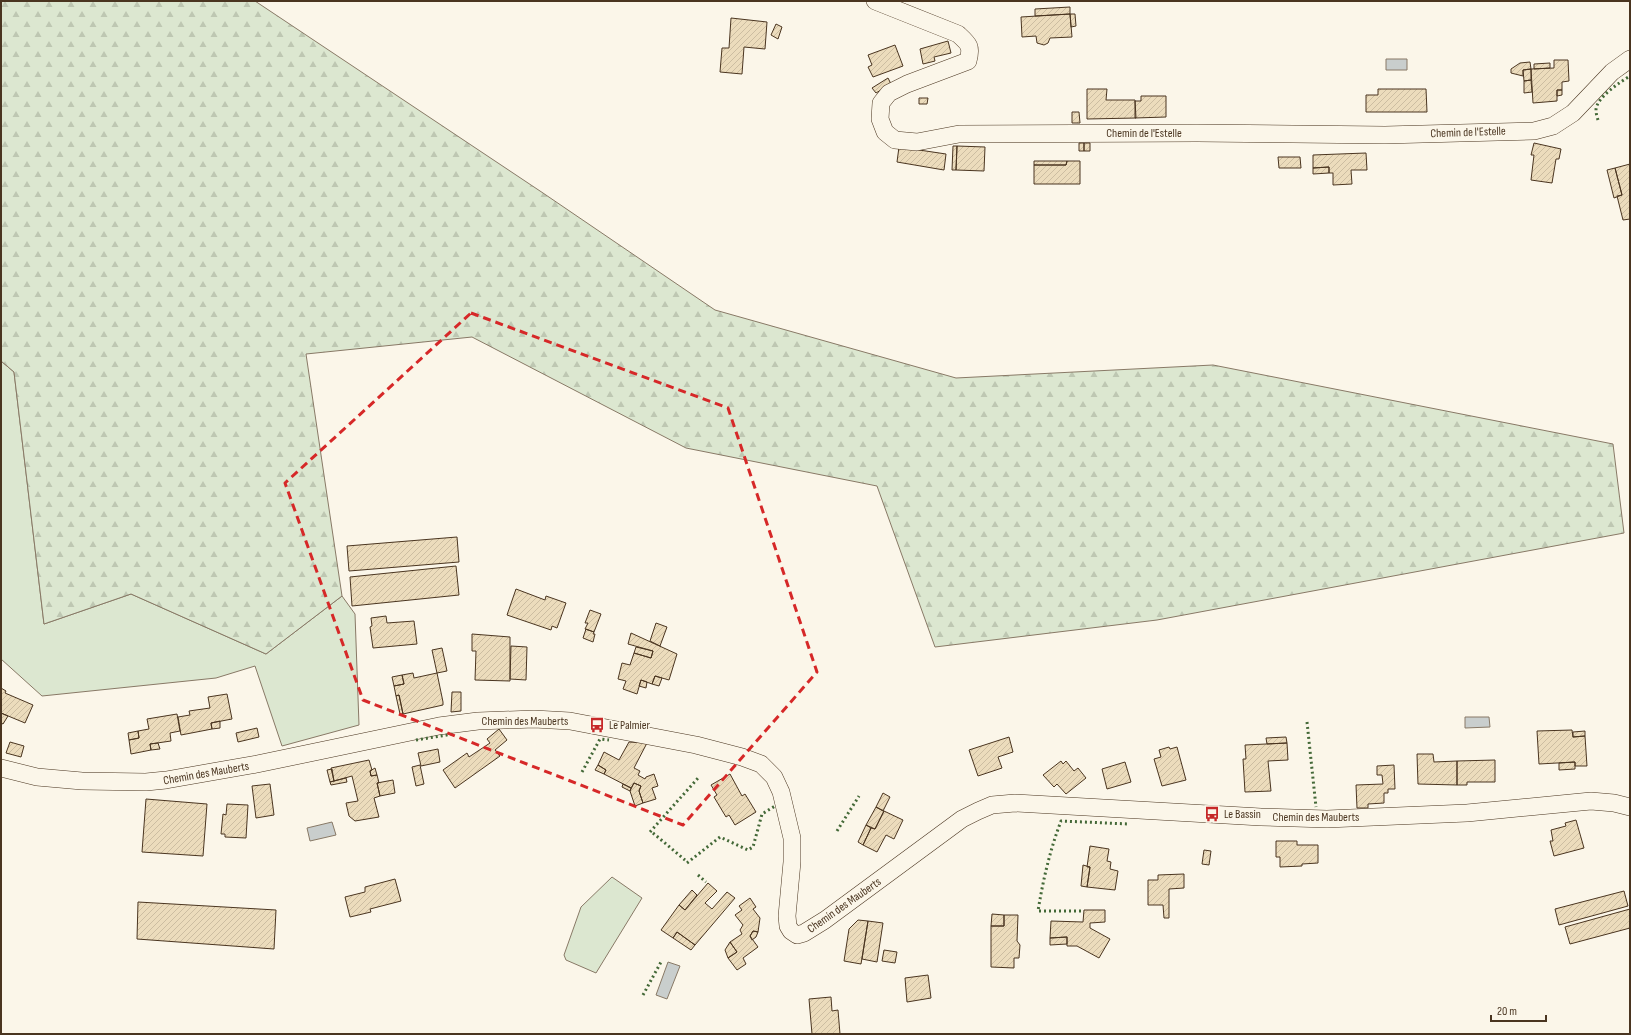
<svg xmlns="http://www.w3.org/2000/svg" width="1631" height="1035" viewBox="0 0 1631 1035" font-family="'Sofia Sans Condensed',sans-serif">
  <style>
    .green { fill: #dce7d0; stroke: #887966 }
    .forest { fill: url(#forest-firs); stroke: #887966 }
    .water { fill: #c9cecd; stroke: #887966 }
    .building { fill: url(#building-hatch); stroke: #4a3520 }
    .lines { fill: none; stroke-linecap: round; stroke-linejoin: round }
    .street-casing { stroke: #4a3520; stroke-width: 18 }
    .street { stroke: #fbf6e9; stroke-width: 17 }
    .hedge { stroke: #436837; stroke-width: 3; stroke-dasharray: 2 3; stroke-linecap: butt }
    .marked { fill: none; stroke: #d62828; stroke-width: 3; stroke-dasharray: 8 5; stroke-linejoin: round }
    .labels { text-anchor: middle; stroke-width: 3; stroke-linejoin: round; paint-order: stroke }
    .street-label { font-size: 12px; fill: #4a3520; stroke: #fbf6e9 }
    .poi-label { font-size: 12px; fill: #4a3520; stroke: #fbf6e9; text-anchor: start }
  </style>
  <defs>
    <pattern id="forest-firs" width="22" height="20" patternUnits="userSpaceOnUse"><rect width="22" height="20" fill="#dce7d0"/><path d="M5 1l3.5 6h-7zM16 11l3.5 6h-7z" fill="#bec7b2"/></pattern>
    <pattern id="building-hatch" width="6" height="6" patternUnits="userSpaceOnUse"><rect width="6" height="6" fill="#ecdcbc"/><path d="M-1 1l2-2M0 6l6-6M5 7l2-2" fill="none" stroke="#ccbda1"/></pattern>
  </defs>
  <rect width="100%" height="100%" fill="#fbf6e9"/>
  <path class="green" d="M 1,361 L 14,372 L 44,624 L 131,594 L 266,654 L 342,596 L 355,614 L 359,725 L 282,746 L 255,666 L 216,678 L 42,696 L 1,659 Z
    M 612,877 L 642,898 L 596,973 L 566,960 L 564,955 L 581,907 Z"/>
  <path class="forest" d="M 1,1 L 255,1 L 543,193 L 715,310 L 956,378 L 1213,365 L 1613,444 L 1624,533 L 1157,620 L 935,647 L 877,486 L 686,448 L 472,337 L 306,354 L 342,596 L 266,654 L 131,594 L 44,624 L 14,372 L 1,361 Z"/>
  <path class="water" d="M 1386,59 L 1407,59 L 1407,70 L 1386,70 Z
    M 1465,717 L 1489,717 L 1490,727 L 1465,728 Z
    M 332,822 L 336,835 L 310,841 L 307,828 Z
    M 668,962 L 680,966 L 667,999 L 656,995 Z"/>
  <path class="building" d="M 1070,7 L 1070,14 L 1035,16 L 1035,9 Z
    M 1070,14 L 1075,14 L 1076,26 L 1071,27 Z
    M 1070,14 L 1072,37 L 1050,38 L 1048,43 L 1044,45 L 1037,43 L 1036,36 L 1022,37 L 1021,17 Z
    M 731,18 L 767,22 L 765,49 L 744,47 L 742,74 L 720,72 L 722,48 L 729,48 Z
    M 776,24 L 782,27 L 778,39 L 771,35 Z
    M 948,41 L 951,53 L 934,57 L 935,61 L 923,64 L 920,49 Z
    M 895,45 L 903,66 L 873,77 L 868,67 L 872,65 L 868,55 Z
    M 1554,60 L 1568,60 L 1569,81 L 1562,82 L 1562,90 L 1557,90 L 1557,101 L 1533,103 L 1531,69 L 1554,68 Z
    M 1530,62 L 1531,69 L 1523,70 L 1523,76 L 1511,73 L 1511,69 L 1520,63 Z
    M 1550,63 L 1550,68 L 1534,69 L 1534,64 Z
    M 1531,69 L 1531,80 L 1524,81 L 1523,70 Z
    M 888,78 L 891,84 L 876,93 L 872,88 Z
    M 1531,80 L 1532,92 L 1524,93 L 1524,81 Z
    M 1087,89 L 1107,89 L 1106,100 L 1135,100 L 1136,118 L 1087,119 Z
    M 1378,89 L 1426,89 L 1427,112 L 1366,112 L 1366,95 L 1378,95 Z
    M 1557,90 L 1562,90 L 1562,95 L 1557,96 Z
    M 1141,96 L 1166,96 L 1166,117 L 1135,118 L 1135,101 L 1141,101 Z
    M 919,98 L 928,98 L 927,104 L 919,104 Z
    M 1072,112 L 1079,112 L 1080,123 L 1072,123 Z
    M 1079,143 L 1084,143 L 1084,151 L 1079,151 Z
    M 1084,143 L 1090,143 L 1090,151 L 1084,151 Z
    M 1534,143 L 1561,149 L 1559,159 L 1556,159 L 1552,183 L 1531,180 L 1534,155 L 1531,155 Z
    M 953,146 L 957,146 L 956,170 L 952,170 Z
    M 957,146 L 985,147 L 984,171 L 956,170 Z
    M 899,147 L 946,154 L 944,170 L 897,162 Z
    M 1366,153 L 1367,170 L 1351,170 L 1352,184 L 1333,185 L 1333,173 L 1329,173 L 1329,167 L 1313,168 L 1313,155 Z
    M 1278,157 L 1300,157 L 1301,168 L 1279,168 Z
    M 1034,161 L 1067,161 L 1066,165 L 1034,165 Z
    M 1067,161 L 1080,161 L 1080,184 L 1034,184 L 1034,165 L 1066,165 Z
    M 1630,164 L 1630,219 L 1623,220 L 1617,196 L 1622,195 L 1615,168 Z
    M 1329,167 L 1329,173 L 1313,174 L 1313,168 Z
    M 1615,168 L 1622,195 L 1614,198 L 1607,170 Z
    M 457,537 L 459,562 L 349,571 L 347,546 Z
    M 456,566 L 459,595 L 352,606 L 350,577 Z
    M 516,589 L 545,600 L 546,596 L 566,603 L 557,628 L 552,626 L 551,630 L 507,615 Z
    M 590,610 L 601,614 L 594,632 L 585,629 L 588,623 L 585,623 Z
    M 386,616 L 387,623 L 414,621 L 417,644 L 373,648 L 370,627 L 372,626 L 371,618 Z
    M 656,623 L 667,627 L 660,646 L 650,641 Z
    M 586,629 L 594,632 L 593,634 L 595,634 L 593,642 L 583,638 Z
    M 631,633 L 677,654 L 669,680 L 655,676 L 652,684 L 641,680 L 637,694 L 623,689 L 626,681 L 618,679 L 622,663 L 630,665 L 634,653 L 651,658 L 653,651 L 628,644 Z
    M 472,634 L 510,637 L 510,681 L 475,680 L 476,651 L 472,651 Z
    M 511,646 L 527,647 L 526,680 L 510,679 Z
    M 636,647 L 653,651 L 651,658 L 634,653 Z
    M 442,648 L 447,671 L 437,673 L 432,650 Z
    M 413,673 L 414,678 L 437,673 L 443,702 L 443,705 L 403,714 L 399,695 L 396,696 L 394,686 L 404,684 L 402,675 Z
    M 402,675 L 404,684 L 394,686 L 392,677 Z
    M 655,676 L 662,678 L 659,686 L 652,684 Z
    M 641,680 L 647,682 L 646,688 L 639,686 Z
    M 1,688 L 6,691 L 5,693 L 33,705 L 25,723 L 1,713 Z
    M 452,692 L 461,692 L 461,711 L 451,712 Z
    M 227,694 L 232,719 L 211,723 L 212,729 L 181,735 L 178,717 L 190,715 L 189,711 L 210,708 L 208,697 Z
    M 399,695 L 403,714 L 400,714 L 396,696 Z
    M 1,713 L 8,716 L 3,724 L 1,723 Z
    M 177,714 L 180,731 L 170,733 L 171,741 L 150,744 L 151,750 L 131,754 L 129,740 L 139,738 L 138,731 L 149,729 L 147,719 Z
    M 220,721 L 220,728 L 212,729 L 211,723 Z
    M 257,728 L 259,737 L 238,742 L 236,733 Z
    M 499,729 L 507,740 L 495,750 L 500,756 L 455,788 L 443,770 L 467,753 L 469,757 L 490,743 L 487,739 Z
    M 1572,730 L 1573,737 L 1585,736 L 1587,766 L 1575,766 L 1575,762 L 1539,764 L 1537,731 Z
    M 138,731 L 139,738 L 129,740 L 128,733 Z
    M 1585,731 L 1585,736 L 1573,737 L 1573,732 Z
    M 1009,737 L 1013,752 L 998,757 L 1002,768 L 978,776 L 969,750 Z
    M 1286,737 L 1287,743 L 1267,744 L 1266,738 Z
    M 10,742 L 24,746 L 21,757 L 6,753 Z
    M 629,742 L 647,743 L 634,768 L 640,771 L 638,775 L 645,779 L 646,777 L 654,774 L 658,786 L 652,788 L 656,799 L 643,803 L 639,791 L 641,786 L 634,783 L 631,788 L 604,774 L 606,770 L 598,765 L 604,752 L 619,760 Z
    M 158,743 L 160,749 L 151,750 L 150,744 Z
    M 1287,743 L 1288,760 L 1268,761 L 1271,791 L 1245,792 L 1243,759 L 1246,759 L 1245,745 Z
    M 1169,747 L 1170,749 L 1177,747 L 1186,780 L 1162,786 L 1154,759 L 1161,757 L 1159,750 Z
    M 438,749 L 440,762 L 421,766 L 418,753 Z
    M 1417,754 L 1433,754 L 1434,762 L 1457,761 L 1457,785 L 1418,784 Z
    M 369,760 L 372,770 L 370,771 L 371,776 L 377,775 L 379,783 L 377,783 L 380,796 L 374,798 L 379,817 L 355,821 L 349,816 L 346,803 L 358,801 L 352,776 L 334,781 L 331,768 Z
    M 1495,760 L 1495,782 L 1467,782 L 1467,785 L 1457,785 L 1457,761 Z
    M 1061,761 L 1063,764 L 1066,761 L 1074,771 L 1078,768 L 1086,778 L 1066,794 L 1057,784 L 1054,787 L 1043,775 Z
    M 1125,762 L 1131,782 L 1107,789 L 1102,769 Z
    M 1575,762 L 1575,769 L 1559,770 L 1559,763 Z
    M 420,765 L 424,784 L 416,786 L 412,767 Z
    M 598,765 L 606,770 L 604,774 L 595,770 Z
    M 1394,765 L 1395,789 L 1388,789 L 1388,793 L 1384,793 L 1384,803 L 1368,804 L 1368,808 L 1357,808 L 1356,785 L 1383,784 L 1382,775 L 1377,775 L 1377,766 Z
    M 375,768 L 377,775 L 371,776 L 370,771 Z
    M 332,769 L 334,781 L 330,782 L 327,770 Z
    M 730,774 L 742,796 L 745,794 L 756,812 L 735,825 L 729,815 L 726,817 L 714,797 L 717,795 L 711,785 Z
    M 346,778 L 347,782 L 331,785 L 330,782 Z
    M 393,780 L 395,793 L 380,796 L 377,783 Z
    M 634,783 L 641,786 L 639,791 L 643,803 L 635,806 L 630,791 Z
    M 270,784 L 274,815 L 256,818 L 252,786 Z
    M 623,784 L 631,788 L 630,791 L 622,787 Z
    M 883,793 L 890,797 L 883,811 L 876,807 Z
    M 146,799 L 207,804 L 203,856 L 142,852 Z
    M 227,804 L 248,805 L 246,838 L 225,837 L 225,834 L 221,834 L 223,814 L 226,815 Z
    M 876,807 L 884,811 L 875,829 L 866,825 Z
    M 884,811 L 903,820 L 894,839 L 886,835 L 877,852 L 863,845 L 871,828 L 875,829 Z
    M 1576,820 L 1584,848 L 1554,856 L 1550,841 L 1553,841 L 1551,830 L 1566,826 L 1565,823 Z
    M 866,825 L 871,828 L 863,845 L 858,842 Z
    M 1276,841 L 1297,841 L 1297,845 L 1318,845 L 1318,863 L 1302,864 L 1302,866 L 1280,867 L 1280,857 L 1276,857 Z
    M 1090,846 L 1109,849 L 1107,861 L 1111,862 L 1110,869 L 1118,871 L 1115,890 L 1087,887 L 1090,867 L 1087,867 Z
    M 1204,850 L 1211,851 L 1209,865 L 1202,864 Z
    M 1083,865 L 1090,867 L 1087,887 L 1081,886 Z
    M 1184,874 L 1184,888 L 1169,889 L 1169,918 L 1164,918 L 1163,905 L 1148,905 L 1148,880 L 1158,880 L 1158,875 Z
    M 395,879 L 401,901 L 370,909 L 371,912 L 350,917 L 345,897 L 365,892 L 365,887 Z
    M 708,883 L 717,891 L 705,903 L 712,909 L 727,892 L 735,898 L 695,945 L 677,932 L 673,938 L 661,930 L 679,905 L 685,910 Z
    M 692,890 L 697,895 L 685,910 L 679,905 Z
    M 1624,891 L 1628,906 L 1559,925 L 1555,909 Z
    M 750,898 L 756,907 L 753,909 L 760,918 L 758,932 L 753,931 L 750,936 L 758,947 L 743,958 L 746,964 L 737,970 L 728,958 L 737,952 L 730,942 L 742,934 L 740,930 L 743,925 L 735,915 L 742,910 L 739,906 Z
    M 138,902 L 276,910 L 274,949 L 137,939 Z
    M 1630,909 L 1630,928 L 1570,944 L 1565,927 Z
    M 1084,910 L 1105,910 L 1105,922 L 1090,923 L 1090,928 L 1110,939 L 1099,958 L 1077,946 L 1067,946 L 1067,937 L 1050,938 L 1051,921 L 1083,922 Z
    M 992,914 L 1004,915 L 1004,926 L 991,926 Z
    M 1004,915 L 1018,915 L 1017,941 L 1020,945 L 1019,958 L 1014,958 L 1014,968 L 991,967 L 991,926 L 1004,926 Z
    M 858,920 L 868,921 L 861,964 L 844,961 L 849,929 Z
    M 868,921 L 883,923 L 877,962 L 862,959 Z
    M 753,931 L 758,932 L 756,937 L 752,940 L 750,936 Z
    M 677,932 L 695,945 L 691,950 L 673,938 Z
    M 1067,937 L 1067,944 L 1050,945 L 1050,938 Z
    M 730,942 L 737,952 L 728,958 L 725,950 Z
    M 884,950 L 897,952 L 895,963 L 882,961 Z
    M 928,975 L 931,998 L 907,1002 L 905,978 Z
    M 831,997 L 832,1011 L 838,1010 L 840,1034 L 812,1034 L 809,999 Z"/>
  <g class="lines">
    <g class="street-casing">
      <path id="street" d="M 875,1 L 958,34 C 969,44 972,46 968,61 L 907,84 L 889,93 L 881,103 L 880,119 L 885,132 L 895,140 L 917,142 L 959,134 L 1197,133 L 1385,135 L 1534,131 L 1553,126 L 1573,113 L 1612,72 L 1630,59
        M 1,768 L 37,777 L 82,781 L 146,782 L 166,780 L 257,764 L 439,726 L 478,721 L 534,719 L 570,721 L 696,745 L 742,757 L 761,764 L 774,777 L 781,792 L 792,838 L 792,862 L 787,916 L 788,926 L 791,931 L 797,935 L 804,933 L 825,920 L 962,819 L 978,811 L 992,805 L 1015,803 L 1261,817 L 1327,819 L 1467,813 L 1591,801 L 1614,803 L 1630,807"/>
    </g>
    <use href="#street" class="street"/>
    <path class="hedge" d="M 1598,120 C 1597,117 1596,113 1596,110 C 1596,98 1620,82 1630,76
      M 1307,722 L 1316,807
      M 416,740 L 453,734
      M 582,772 L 600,739 L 609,740
      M 837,831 L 859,796
      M 650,832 L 698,778
      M 653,833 L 685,860
      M 687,863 L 720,837 L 748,850 L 753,847 L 762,814 L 775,806
      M 698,875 L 706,882
      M 1081,911 L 1038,911 C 1043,880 1050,850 1061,821 L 1129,824
      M 643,995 L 661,962"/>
  </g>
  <path class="marked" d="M 471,313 L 728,408 L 817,672 L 683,825 L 363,700 L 285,483 Z"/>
  <defs>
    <g id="bus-bare" transform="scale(1.2)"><path d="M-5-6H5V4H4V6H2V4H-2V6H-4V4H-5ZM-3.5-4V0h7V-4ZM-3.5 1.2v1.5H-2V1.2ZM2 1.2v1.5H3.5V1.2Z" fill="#c62828" stroke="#fbf6e9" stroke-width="2.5" paint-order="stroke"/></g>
  </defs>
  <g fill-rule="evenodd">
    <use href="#bus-bare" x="597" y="725"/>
    <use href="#bus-bare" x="1212" y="814"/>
  </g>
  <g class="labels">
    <g class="street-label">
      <text transform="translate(1468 132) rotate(-2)" y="4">Chemin de l'Estelle</text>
      <text x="1144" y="137">Chemin de l'Estelle</text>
      <text x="525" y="725">Chemin des Mauberts</text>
      <text transform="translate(206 773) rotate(-10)" y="4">Chemin des Mauberts</text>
      <text x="1316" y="821">Chemin des Mauberts</text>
      <text transform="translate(844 905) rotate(-35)" y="4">Chemin des Mauberts</text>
    </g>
    <g class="poi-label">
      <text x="609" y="729">Le Palmier</text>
      <text x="1224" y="818">Le Bassin</text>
    </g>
  </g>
  <rect width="1631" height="1035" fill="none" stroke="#4a3520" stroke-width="4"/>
  <path d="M1491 1015v6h55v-6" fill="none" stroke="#4a3520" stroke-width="2"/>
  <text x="1497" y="1015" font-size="12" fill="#4a3520" stroke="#fbf6e9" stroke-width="3" paint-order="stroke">20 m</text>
</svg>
